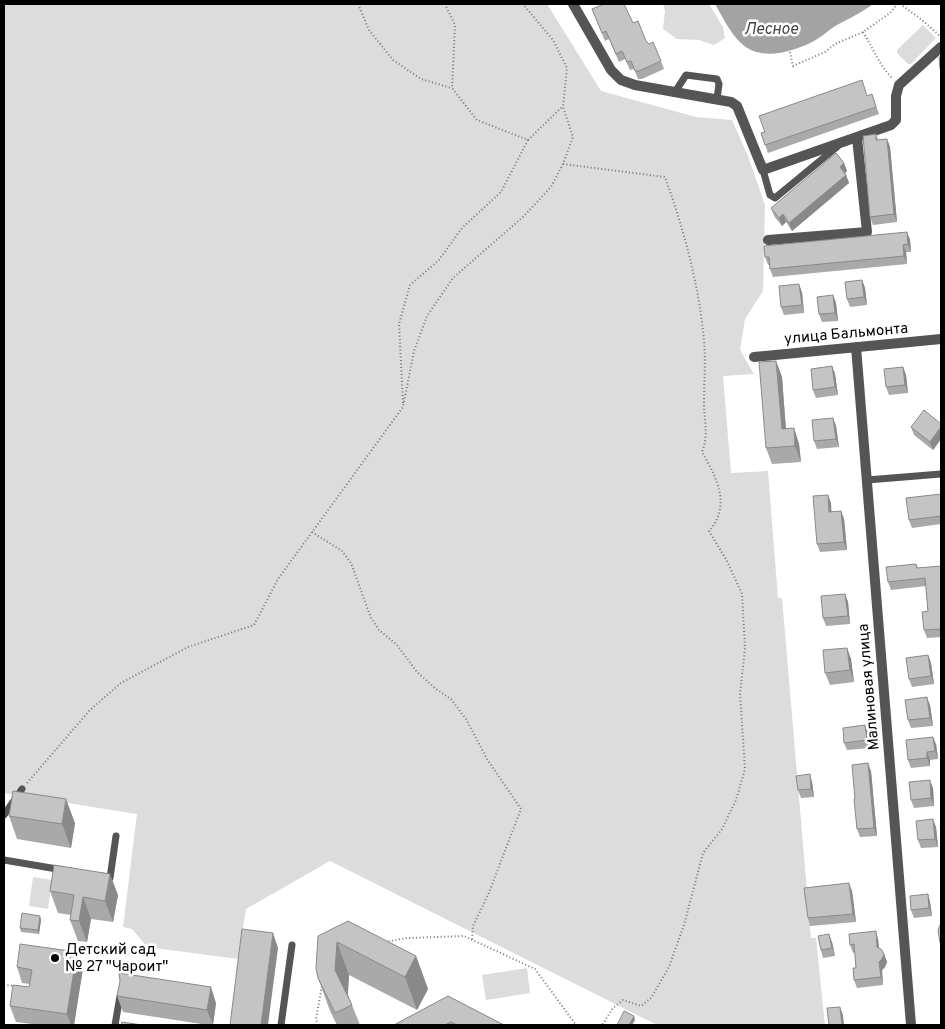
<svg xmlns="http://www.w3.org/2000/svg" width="945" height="1029" viewBox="0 0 945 1029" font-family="Overpass,sans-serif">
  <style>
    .green { fill: #dcdcdc }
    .water { fill: #a3a3a3 }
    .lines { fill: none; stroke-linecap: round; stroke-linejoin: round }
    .path { stroke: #777; stroke-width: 2; stroke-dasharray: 1 2.5; stroke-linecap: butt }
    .service { stroke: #555; stroke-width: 7 }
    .minor { stroke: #555; stroke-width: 10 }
    .wall { fill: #a9a9a9 }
    .shaded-wall { fill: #898989 }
    .building { fill: #c4c4c4; stroke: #898989 }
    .poi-dot { fill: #000; stroke: #fff; stroke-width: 2 }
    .labels { text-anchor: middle; stroke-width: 5; stroke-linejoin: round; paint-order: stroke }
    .street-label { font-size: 15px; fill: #000; stroke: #fff }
    .poi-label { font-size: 15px; fill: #000; stroke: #fff; text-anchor: start }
    .water-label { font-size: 16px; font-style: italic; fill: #444; stroke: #fff }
  </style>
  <rect width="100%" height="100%" fill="#fff"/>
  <path class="green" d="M 4,4 L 547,4 L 601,91 L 696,117 L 732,120 L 748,156 L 765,205 L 763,291 L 745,319 L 740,350 L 754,374 L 723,376 L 731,473 L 768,471 L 778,598 L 782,598 L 811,938 L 816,938 L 825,1025 L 657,1025 L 330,861 L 246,909 L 238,959 L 147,947 L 132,929 L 123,927 L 137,814 L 4,793 Z
    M 663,4 L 709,4 L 723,27 L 725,38 L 714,45 L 699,40 L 677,39 L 663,29 L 665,11 Z
    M 923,25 L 936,38 L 911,64 L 908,64 L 897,53 L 897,50 Z
    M 33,877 L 52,880 L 48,909 L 29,906 Z
    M 527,968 L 530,993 L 486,1000 L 482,975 Z"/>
  <path class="water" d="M 715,4 L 873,4 C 861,13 850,18 837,25 C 828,30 821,38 812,42 C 795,51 767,59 749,49 C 733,40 724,19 715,4 Z"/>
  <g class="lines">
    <path class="path" d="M 358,4 L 369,30 L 393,60 L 421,79 L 451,88
      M 900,4 L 921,19 L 941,37
      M 863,32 C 873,48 879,65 892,78
      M 790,52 L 793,66 L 825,52 L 835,44 L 863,32 L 890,13 L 897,4
      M 528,140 L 562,107
      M 563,164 L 665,177 C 684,230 699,285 704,341 C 706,361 704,382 704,403 C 704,420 709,435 702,452 C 716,477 732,505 709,531 L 727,561 L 742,594 L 745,648 L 740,694 L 745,769 L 736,800 L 722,829 L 703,853 L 684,925 L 669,967 L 651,998 L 641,1006 L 623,1000 L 613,1008 L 602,1025
      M 403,403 L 399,324 L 410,285 L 439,260 L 462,228 L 501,192 L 528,140 L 477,120 L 452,88 L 455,25 L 445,4
      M 312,532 L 342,551 L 351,563 L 371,618 L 379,630 L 397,645 L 417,672 L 436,689 L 451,699 L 466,719 L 487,759 L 521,809 L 488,895 L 473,926 L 472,940
      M 27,783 L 90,710 L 121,683 L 188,647 L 254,625 L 278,579 L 403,407 L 414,351 L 427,316 L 453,278 L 524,216 L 551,187 L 563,164 L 573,137 L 563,107 L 567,68 L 553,40 L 523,4
      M 385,942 L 407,938 L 464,936 L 535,969 L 576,1025
      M 4,985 L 14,986
      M 318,1025 L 316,1019 L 322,986"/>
    <path class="service" d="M 675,92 L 686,75 L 717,79 L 719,84 L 717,99
      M 763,170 L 770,195 L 775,198 L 838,146
      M 867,480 L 941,474
      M 4,815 L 22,789
      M 4,860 L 63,870
      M 103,876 L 110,878 L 116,836
      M 115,1025 L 120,996
      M 281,1025 L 292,945"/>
    <path class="minor" d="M 573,4 L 611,70 L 621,80 L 635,85 L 731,102 L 737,106 L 763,170 L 891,125 L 896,120 L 896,96 L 899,85 L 941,47
      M 768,240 L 867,232 L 857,138
      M 856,347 L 911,1025
      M 754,357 L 941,339"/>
  </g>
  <path class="wall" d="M 592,9 L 633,23 L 661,61 L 664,69 L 642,79 L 638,79 L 634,69 L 630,70 L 625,59 L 619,62 L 609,39 L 605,41 Z
    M 872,94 L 879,114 L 768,153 L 761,133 Z
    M 876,134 L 878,140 L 887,139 L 890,147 L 897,222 L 873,225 L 870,217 Z
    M 844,163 L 847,171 L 845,173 L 846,175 L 849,183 L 792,231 L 786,222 L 782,226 L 774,216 L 771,208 Z
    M 907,232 L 910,240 L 911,252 L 906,252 L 907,264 L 773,277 L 770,269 L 769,265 L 768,265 L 765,257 Z
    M 862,280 L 865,288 L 867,305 L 850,307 L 847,299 Z
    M 802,292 L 804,313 L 784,315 L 781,307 Z
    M 833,295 L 836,303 L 838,321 L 822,322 L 819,314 Z
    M 776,361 L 782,377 L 786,429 L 794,428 L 799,444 L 801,462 L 772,464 L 766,448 Z
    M 832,366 L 835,374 L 838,395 L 816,398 L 813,390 Z
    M 903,367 L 906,375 L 908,393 L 889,395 L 886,387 Z
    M 833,418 L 836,426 L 839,447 L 817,449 L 814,441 Z
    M 941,424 L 941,439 L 933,450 L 914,435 L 911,427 Z
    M 941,494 L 941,524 L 912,528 L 909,520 Z
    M 831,503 L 831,512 L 841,511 L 844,519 L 847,550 L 820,552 L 817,544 Z
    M 916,564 L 918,568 L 941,566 L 941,637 L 927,638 L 924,630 L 928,611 L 926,586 L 891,590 L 888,582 Z
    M 845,594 L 848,602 L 850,624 L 826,626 L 823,618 Z
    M 847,648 L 851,659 L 854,682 L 830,685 L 825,673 Z
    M 928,655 L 931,663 L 934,684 L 912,687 L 909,679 Z
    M 930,705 L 933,726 L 911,728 L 908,720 Z
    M 868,733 L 870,748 L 847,750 L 844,743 Z
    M 936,744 L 938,759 L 930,760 L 930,766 L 911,768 L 908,760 Z
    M 871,771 L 877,836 L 860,837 L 857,829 L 855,799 Z
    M 812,782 L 814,797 L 801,798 L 798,790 Z
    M 933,788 L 934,806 L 914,808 L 911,800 Z
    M 9,816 L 75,823 L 71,848 L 17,839 Z
    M 936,827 L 938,847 L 921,848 L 918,840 Z
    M 50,891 L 118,895 L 113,922 L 91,919 L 87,942 L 78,941 L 70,920 L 71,915 L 58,913 Z
    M 852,891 L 856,922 L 810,926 L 808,918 Z
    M 928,894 L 930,902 L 932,916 L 914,918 L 911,910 Z
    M 41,920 L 39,934 L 21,932 L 20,928 Z
    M 318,936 L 416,956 L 428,989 L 417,1010 L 349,975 L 348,995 L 360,1025 L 337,1025 L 330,1011 L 318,978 Z
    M 878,939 L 879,948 L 884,954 L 887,962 L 885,967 L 882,970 L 883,985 L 857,988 L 854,980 L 856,968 L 855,952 L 853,953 L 850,945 Z
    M 832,942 L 835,956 L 823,958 L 821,950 Z
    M 77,952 L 83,968 L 74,1025 L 40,1025 L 16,1022 L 10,1006 L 29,987 L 30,984 L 22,983 L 17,967 Z
    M 117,996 L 216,1003 L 213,1025 L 208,1025 L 123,1012 Z
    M 448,996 L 504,1025 L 394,1025 Z"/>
  <path class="shaded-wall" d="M 887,139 L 890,147 L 897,222 L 894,214 Z
    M 844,163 L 847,171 L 843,175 L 840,167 Z
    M 846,175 L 849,183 L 792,231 L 789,223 Z
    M 783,214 L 786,222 L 782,226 L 779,218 Z
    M 907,232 L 910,240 L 911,252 L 908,244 Z
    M 903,245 L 906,252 L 907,264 L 904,256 Z
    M 862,280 L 865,288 L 867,305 L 864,297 Z
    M 799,284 L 802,292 L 804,313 L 802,305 Z
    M 833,295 L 836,303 L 838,321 L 835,313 Z
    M 776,361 L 782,377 L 787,445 L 782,429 Z
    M 832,366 L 835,374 L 838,395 L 835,387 Z
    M 903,367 L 906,375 L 908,393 L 905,385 Z
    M 833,418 L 836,426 L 839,447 L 836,439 Z
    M 941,427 L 941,439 L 933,450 L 930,442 Z
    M 794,428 L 799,444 L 801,462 L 795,446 Z
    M 828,495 L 831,503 L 832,520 L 829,512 Z
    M 841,511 L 844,519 L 847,550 L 844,542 Z
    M 845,594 L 848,602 L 850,624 L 848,616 Z
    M 847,648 L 851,659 L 854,682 L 850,670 Z
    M 928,655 L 931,663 L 934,684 L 931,676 Z
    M 927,697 L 930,705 L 933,726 L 930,718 Z
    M 865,725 L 868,733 L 870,748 L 867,740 Z
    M 933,737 L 936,744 L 938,759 L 935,751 Z
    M 927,752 L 930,760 L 930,766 L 927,758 Z
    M 868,763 L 871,771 L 877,836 L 874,828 Z
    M 810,774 L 812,782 L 814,797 L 811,789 Z
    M 930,780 L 933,788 L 934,806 L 931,798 Z
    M 66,799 L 75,823 L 71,848 L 62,824 Z
    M 933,819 L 936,827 L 938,847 L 935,839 Z
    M 110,874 L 118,895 L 113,922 L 105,901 Z
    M 849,883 L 852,891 L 856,922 L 853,914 Z
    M 928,894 L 930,902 L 932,916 L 929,908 Z
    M 83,897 L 91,919 L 87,942 L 79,921 Z
    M 40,916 L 41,920 L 39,934 L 38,930 Z
    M 876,931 L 878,939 L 880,955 L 877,947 Z
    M 273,933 L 278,948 L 268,1025 L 261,1025 Z
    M 829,934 L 832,942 L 835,956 L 832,948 Z
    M 337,942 L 349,975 L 347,1003 L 335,970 Z
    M 77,952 L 83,968 L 74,1025 L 71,1025 L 67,1014 Z
    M 884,954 L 887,962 L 885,967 L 882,970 L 883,985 L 881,977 L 879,962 Z
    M 416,956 L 428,989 L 417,1010 L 405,977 Z
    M 211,987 L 216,1003 L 213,1025 L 207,1010 Z
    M 840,1007 L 843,1015 L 844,1025 L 842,1025 Z
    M 634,1016 L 635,1020 L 632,1025 L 629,1025 Z"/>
  <path class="building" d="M 604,4 L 624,4 L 633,23 L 638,21 L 646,41 L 649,44 L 653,42 L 661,61 L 639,71 L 635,71 L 631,61 L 627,62 L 622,51 L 616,54 L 606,31 L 602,33 L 592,9 Z
    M 939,57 L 941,57 L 941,69 L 940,69 Z
    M 862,80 L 867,96 L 872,94 L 876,107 L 765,145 L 761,133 L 765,132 L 759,116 Z
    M 876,134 L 876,140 L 887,139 L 894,214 L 870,217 L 863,136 Z
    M 836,153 L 844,163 L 840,167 L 846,175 L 789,223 L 783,214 L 779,218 L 771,208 Z
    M 907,232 L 908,244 L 903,245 L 904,256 L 770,269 L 769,257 L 765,257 L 764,246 Z
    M 862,280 L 864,297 L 847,299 L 845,282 Z
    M 799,284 L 802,305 L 781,307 L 779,286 Z
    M 833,295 L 835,313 L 819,314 L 817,297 Z
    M 776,361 L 782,429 L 794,428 L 795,446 L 766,448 L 759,362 Z
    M 832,366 L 835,387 L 813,390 L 811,369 Z
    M 903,367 L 905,385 L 886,387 L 884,369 Z
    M 924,410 L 941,424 L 941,427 L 930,442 L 911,427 Z
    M 833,418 L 836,439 L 814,441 L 812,420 Z
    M 941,494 L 941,516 L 909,520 L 906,498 Z
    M 828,495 L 829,512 L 841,511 L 844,542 L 817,544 L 813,496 Z
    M 916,564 L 917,568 L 941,566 L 941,629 L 924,630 L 922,612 L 928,611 L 925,578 L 888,582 L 886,567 Z
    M 845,594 L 848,616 L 823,618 L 821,596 Z
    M 847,648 L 850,670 L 825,673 L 823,650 Z
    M 928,655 L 931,676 L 909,679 L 906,658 Z
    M 927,697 L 930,718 L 908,720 L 905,700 Z
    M 865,725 L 867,740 L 844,743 L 843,728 Z
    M 933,737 L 935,751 L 927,752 L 927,758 L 908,760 L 906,740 Z
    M 868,763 L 874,828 L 857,829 L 854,799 L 855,799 L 852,765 Z
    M 810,774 L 811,789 L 798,790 L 796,776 Z
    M 930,780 L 931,798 L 911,800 L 909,782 Z
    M 13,791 L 66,799 L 62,824 L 9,816 Z
    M 933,819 L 935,839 L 918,840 L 916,821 Z
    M 54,865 L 110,874 L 105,901 L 83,897 L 79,921 L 70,920 L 74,895 L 50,891 Z
    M 849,883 L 853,914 L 808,918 L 804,888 Z
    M 928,894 L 929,908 L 911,910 L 910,896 Z
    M 22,913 L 40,916 L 38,930 L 20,928 Z
    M 348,921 L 416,956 L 405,977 L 337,942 L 335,970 L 352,1005 L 335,1013 L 318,978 L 316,968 L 318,936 Z
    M 941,923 L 941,944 L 940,943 L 938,930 Z
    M 242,929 L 273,933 L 261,1025 L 230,1025 Z
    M 876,931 L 877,947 L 881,949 L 884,954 L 882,959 L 879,962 L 881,977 L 854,980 L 853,968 L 856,968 L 854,944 L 850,945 L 849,934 Z
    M 829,934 L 832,948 L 821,950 L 818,936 Z
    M 20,944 L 77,952 L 67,1014 L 10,1006 L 13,985 L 29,987 L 32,970 L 17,967 Z
    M 119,973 L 211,987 L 207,1010 L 117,996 L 120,981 Z
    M 448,996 L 504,1025 L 457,1025 L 451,1022 L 445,1025 L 394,1025 Z
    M 840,1007 L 842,1025 L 829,1025 L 827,1008 Z
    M 624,1011 L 634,1016 L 629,1025 L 617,1025 Z
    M 122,1022 L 142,1025 L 121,1025 Z"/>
  <circle class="poi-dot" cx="55" cy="958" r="5"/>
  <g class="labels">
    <g class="street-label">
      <text transform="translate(846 333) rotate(-5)" y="5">улица Бальмонта</text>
      <text transform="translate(868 687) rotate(-95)" y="5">Малиновая улица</text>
    </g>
    <g class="poi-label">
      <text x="65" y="954">Детский сад<tspan x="65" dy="17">№ 27 "Чароит"</tspan></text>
    </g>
    <g class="water-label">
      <text x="771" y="34">Лесное</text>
    </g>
  </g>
  <rect width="945" height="1029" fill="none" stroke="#000000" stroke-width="10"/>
</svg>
